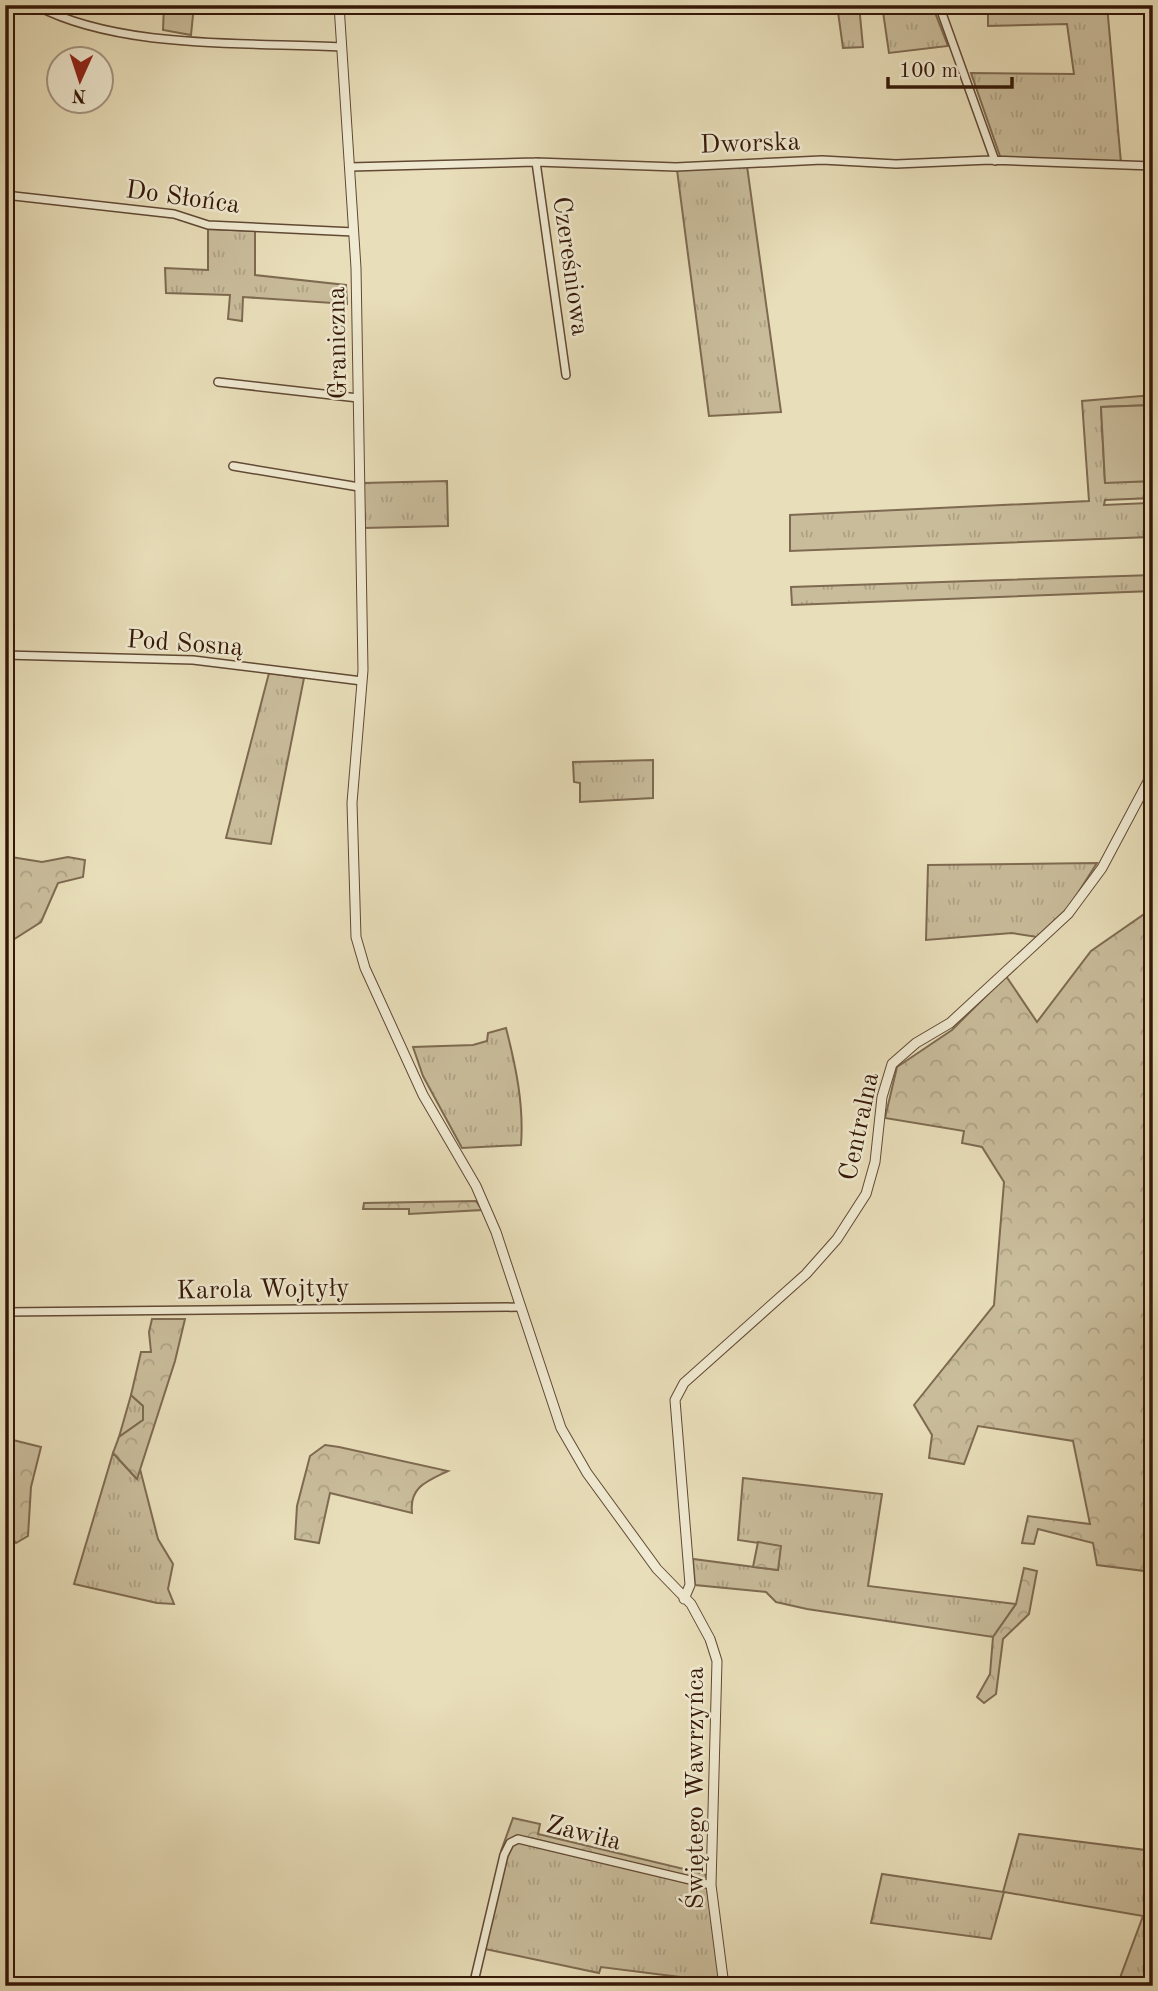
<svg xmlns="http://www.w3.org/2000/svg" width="1158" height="1991" viewBox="0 0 1158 1991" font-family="'Old Standard TT',serif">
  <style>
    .grass { fill: url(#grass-tufts); stroke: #7e6a51; stroke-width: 2 }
    .forest { fill: url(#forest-crowns); stroke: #7e6a51; stroke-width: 2 }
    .pitch { fill: #c9bc9b; stroke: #7e6a51; stroke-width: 2 }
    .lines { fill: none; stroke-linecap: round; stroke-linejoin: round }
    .minor-casing { stroke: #614934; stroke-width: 10 }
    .tertiary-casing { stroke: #614934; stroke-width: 11 }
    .minor { stroke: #f0ead2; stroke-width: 7 }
    .tertiary { stroke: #f0ead2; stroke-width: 9 }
    .labels { text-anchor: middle; stroke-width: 5; stroke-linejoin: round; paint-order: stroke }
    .street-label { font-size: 26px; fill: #341707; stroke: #f0ead2 }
  </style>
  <defs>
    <pattern id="grass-tufts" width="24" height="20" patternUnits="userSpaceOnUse" patternTransform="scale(1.75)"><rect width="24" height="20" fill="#c9bc9b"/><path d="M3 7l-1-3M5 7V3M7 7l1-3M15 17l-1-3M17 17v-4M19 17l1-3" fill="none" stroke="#ada184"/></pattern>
    <pattern id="forest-crowns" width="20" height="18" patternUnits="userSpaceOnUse" patternTransform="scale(1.75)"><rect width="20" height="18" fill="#c9bc9b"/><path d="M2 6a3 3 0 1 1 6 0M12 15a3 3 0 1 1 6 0" fill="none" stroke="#ada184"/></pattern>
  </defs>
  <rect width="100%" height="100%" fill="#e8deb9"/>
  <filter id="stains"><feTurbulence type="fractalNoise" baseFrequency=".00286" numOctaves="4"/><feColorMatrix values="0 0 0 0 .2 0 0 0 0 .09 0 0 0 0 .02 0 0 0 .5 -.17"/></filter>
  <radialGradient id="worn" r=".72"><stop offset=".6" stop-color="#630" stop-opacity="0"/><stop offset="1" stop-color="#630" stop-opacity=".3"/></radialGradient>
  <path class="grass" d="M 164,5 L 194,5 L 191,35 L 163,30 Z
    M 837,5 L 859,5 L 863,47 L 843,48 Z
    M 882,5 L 932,5 L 948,46 L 889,53 Z
    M 988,5 L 1107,5 L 1121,163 L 1001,159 L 971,73 L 1074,74 L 1067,24 L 988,26 Z
    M 747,166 L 781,412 L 709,416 L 677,170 Z
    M 208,229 L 255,231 L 255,275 L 346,285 L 347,304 L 243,297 L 242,321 L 228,319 L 230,295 L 166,293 L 165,268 L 208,270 Z
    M 1153,395 L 1153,405 L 1101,407 L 1105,482 L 1153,481 L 1153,498 L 1105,500 L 1104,505 L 1148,503 L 1150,537 L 790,551 L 790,515 L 1089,501 L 1082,401 Z
    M 447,481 L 448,526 L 364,528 L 363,483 Z
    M 1153,575 L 1153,591 L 792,605 L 791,587 Z
    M 269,673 L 304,678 L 271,844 L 226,838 Z
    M 653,760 L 653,798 L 580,802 L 580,783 L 574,782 L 573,762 Z
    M 1097,863 L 1069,907 L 1037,937 L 1012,933 L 926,940 L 928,865 Z
    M 506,1028 C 516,1067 524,1105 521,1145 L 462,1148 L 423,1076 L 413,1047 L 473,1045 L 487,1041 L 488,1033 Z
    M 131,1395 L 143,1406 L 143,1420 L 119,1437 Z
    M 113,1453 L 136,1478 L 140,1469 L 158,1539 L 173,1564 L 168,1589 L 174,1604 L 157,1603 L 74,1584 Z
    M 743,1478 L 882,1494 L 868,1586 L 1016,1604 L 993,1637 L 807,1609 L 776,1602 L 766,1592 L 695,1585 L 693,1559 L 778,1570 L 780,1546 L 738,1540 Z
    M 1019,1834 L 1153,1851 L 1153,1986 L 1117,1986 L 1143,1916 L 1004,1892 L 991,1939 L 871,1923 L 882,1874 L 1003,1892 Z
    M 525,1841 L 707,1888 L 720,1982 L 601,1967 L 599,1973 L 485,1949 L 505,1854 L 513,1844 Z"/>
  <path class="forest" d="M 5,856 L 42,862 L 68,857 L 85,860 L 83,877 L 58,883 L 41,922 L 5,945 Z
    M 1153,908 L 1153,1572 L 1097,1565 L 1093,1543 L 1038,1529 L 1034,1544 L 1022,1543 L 1028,1516 L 1090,1524 L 1073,1441 L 978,1426 L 964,1464 L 929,1458 L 932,1435 L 914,1405 L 994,1305 L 1004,1182 L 982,1147 L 962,1143 L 964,1131 L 885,1118 L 897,1067 L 952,1030 L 1006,976 L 1037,1022 L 1091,951 Z
    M 476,1201 L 482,1210 L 409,1214 L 409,1209 L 363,1209 L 364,1203 Z
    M 152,1319 L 185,1319 L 175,1361 L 137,1479 L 113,1453 L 119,1437 L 143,1420 L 143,1406 L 131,1395 L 141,1352 L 151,1352 L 149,1332 Z
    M 5,1438 L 41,1447 L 31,1487 L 28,1536 L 16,1543 L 5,1531 Z
    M 325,1445 L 339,1447 L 448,1471 C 427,1481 409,1487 412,1513 L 330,1493 L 319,1543 L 295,1539 L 297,1506 L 310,1456 Z
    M 758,1542 L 781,1546 L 778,1570 L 753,1567 Z
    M 1024,1568 L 1037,1571 L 1029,1614 L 1003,1639 L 996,1694 L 984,1703 L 977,1697 L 990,1674 L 993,1637 L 1016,1604 Z
    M 513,1818 L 540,1824 L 538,1834 L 705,1874 L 707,1879 L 703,1882 L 531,1838 L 513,1838 L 501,1851 Z"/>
  <path class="pitch" d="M 1153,405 L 1153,481 L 1105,483 L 1101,407 Z"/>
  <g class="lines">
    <g class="minor-casing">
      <path id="minor" d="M 35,5 C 120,50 247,42 342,47
        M 939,5 L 995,161
        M 536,162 L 566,375
        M 350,167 L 536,162 L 676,167 L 822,160 L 896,164 L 990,160 L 1153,166
        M 5,195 L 174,214 L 208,225 L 354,232
        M 218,382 L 358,398
        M 233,466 L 359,487
        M 5,655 L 193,660 L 362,681
        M 5,1312 L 521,1307
        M 473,1986 L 504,1855 L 510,1843 L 518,1839 L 711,1885"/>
    </g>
    <g class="tertiary-casing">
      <path id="tertiary" d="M 339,5 L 356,268 L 363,670 L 352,803 L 356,937 L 365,968 L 423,1095 L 476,1186 L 496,1232 L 561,1428 L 587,1473 L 657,1569 L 691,1604 L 710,1639 L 717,1661 L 711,1885 L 724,1986
        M 684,1599 L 690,1585 L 675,1400 L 684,1383 L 806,1274 L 837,1239 L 866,1194 L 875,1162 L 882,1097 L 892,1064 L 916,1043 L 950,1023 L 1068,914 L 1102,868 L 1153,772"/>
    </g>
    <use href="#minor" class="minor"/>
    <use href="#tertiary" class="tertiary"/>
  </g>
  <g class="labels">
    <g class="street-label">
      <text transform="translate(750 142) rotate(-2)" y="9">Dworska</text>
      <text transform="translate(183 196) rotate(8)" y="9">Do Słońca</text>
      <text transform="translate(572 266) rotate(82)" y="9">Czereśniowa</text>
      <text transform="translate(336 343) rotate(-91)" y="9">Graniczna</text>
      <text transform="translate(185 642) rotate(4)" y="9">Pod Sosną</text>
      <text transform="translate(858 1126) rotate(-78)" y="9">Centralna</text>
      <text transform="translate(263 1288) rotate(-1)" y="9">Karola Wojtyły</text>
      <text transform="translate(694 1788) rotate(-90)" y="9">Świętego Wawrzyńca</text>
      <text transform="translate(584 1832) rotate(14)" y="9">Zawiła</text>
    </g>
  </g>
  <rect width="1158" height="1991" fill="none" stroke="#e8deb9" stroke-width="28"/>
  <rect x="7" y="7" width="1144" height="1977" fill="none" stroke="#341707" stroke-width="3.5"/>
  <rect x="14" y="14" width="1130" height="1963" fill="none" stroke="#341707" stroke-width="2"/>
  <g transform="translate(80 80) rotate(183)"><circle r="33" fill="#f0ead2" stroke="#a59681" stroke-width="2"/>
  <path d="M0-5L12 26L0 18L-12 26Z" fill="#8f2418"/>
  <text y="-10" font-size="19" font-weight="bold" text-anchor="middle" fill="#341707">N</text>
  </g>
  <path d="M888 77v10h124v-10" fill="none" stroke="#341707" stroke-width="3.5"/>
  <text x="899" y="77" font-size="21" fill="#341707" stroke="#f0ead2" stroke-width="5" paint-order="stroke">100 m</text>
  <rect width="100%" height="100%" filter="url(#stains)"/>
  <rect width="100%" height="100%" fill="url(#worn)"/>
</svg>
